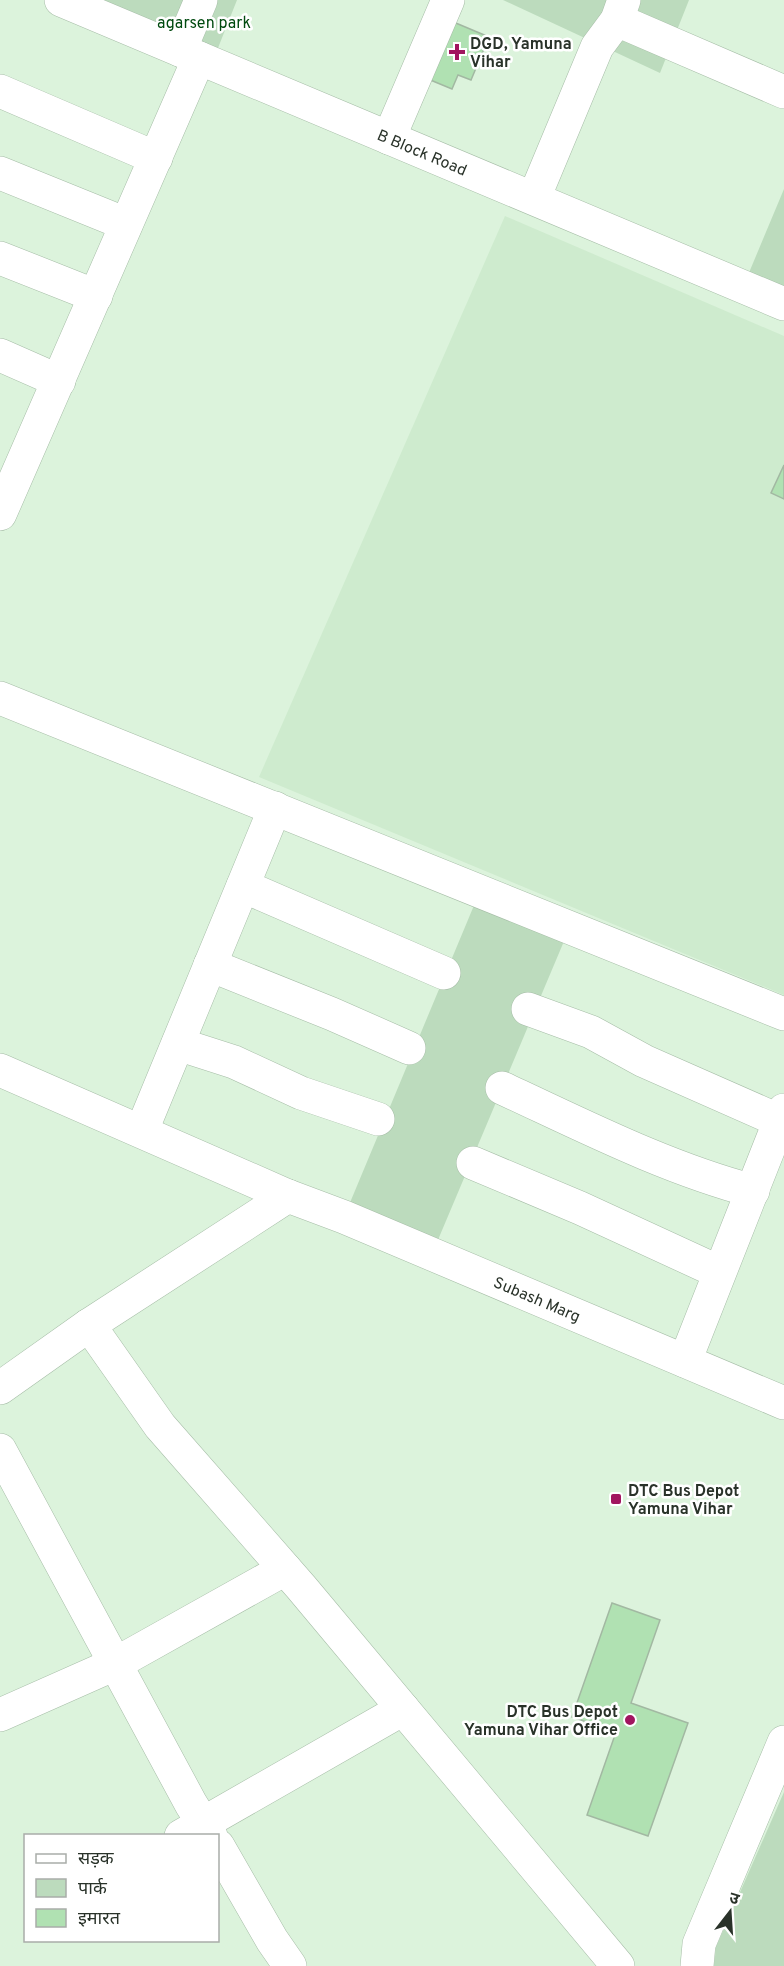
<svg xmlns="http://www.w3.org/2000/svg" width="784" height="1966" viewBox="0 0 784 1966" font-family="Overpass,'Noto Sans Devanagari',sans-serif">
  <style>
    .built { fill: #ceebce }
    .green { fill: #bcdbbd }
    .building { fill: #b0e1b2; stroke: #a2b8a2; stroke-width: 1.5 }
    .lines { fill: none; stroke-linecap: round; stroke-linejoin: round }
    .minor-casing { stroke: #a6bda7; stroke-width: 34 }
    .minor { stroke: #fff; stroke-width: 33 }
    .poi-dot { fill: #a1155f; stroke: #fff; stroke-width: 2 }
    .labels { text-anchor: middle; stroke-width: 5; stroke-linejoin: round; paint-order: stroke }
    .park-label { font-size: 16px; fill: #004a0f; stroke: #fff }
    .poi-label { font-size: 16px; font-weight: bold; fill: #293229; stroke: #fff; text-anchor: start }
    .street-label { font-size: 16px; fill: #293229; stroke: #fff }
  </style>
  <rect width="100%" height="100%" fill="#dcf3dc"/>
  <path class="built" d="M 505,216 L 784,336 L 784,995 L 259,777 Z"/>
  <path class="green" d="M 91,0 L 237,0 L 216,53 Z
    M 503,0 L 689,0 L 660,73 Z
    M 784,189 L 784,304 L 743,287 Z
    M 480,891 L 570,927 L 432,1254 L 344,1217 Z
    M 784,1792 L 784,1966 L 714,1966 L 716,1947 Z"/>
  <path class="building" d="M 451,21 L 489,37 L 471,80 L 458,75 L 452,89 L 428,79 Z
    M 784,465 L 784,499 L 771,493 Z
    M 612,1603 L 660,1620 L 631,1703 L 688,1723 L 648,1836 L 587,1815 L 616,1732 L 572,1717 Z"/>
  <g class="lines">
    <g class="minor-casing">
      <g id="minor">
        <path id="s1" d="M 61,0 L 784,304"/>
        <path d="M 617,20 L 784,92"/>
        <path d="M 180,50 L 201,0"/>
        <path d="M 0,91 L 156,158"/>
        <path d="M 389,138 L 448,0"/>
        <path d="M 0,173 L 126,224"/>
        <path d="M 534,198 L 597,47 L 617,20 L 624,0"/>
        <path d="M 0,258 L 96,296"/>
        <path d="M 0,355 L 59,381"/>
        <path d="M 0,514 L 199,58"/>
        <path d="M 0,698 L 784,1014"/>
        <path d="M 243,886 L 444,973"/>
        <path d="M 210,965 L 332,1014 L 409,1048"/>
        <path d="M 528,1009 L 591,1032 L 644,1061 L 780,1121"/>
        <path d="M 178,1044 L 234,1062 L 301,1093 L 378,1119"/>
        <path id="s2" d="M 0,1070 L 288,1196 L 344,1217 L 784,1403"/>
        <path d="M 502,1088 C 584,1126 666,1168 753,1191"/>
        <path d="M 142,1130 L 275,808"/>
        <path d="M 473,1163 L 580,1208 L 719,1272"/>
        <path d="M 89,1325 L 160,1426 L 301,1587 L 618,1966"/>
        <path d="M 685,1361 L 784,1110"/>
        <path d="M 0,1388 L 89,1325 L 288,1196"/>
        <path d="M 0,1450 L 191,1804 L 211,1836"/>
        <path d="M 0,1715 L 115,1664 L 285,1569"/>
        <path d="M 181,1836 L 403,1709"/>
        <path d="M 218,1846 L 272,1940 L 290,1966"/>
        <path d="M 697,1966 L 699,1944 L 784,1742"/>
      </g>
    </g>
    <use href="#minor" class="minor"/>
  </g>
  <g class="poi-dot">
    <path d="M454 43h6v6h6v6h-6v6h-6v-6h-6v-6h6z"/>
    <rect x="610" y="1493" width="12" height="12" rx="3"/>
    <circle cx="630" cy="1720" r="6"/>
  </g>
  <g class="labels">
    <g class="park-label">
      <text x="204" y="28">agarsen park</text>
    </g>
    <g class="poi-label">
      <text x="470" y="49">DGD, Yamuna<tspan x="470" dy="18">Vihar</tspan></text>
      <text x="628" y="1496">DTC Bus Depot<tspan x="628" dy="18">Yamuna Vihar</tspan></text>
      <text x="618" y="1717" text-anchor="end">DTC Bus Depot<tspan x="618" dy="18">Yamuna Vihar Office</tspan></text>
    </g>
    <g class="street-label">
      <text dy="6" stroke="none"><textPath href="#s1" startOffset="392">B Block Road</textPath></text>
      <text dy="6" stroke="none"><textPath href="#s2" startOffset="584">Subash Marg</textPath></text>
    </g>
  </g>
  <rect x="24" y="1834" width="195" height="108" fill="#ffffff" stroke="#a9ada9" stroke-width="1.5"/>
  <rect x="36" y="1854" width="30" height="9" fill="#ffffff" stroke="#a9ada9" stroke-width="1.5"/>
  <text x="78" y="1864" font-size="18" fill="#293229">सड़क</text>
  <rect x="36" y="1879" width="30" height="18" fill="#bcdbbd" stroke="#a9ada9" stroke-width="1.5"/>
  <text x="78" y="1894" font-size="18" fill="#293229">पार्क</text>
  <rect x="36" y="1909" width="30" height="18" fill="#b0e1b2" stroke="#a9ada9" stroke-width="1.5"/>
  <text x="78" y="1924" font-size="18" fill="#293229">इमारत</text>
  <g transform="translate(730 1912) rotate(17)" stroke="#ffffff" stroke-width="4.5" paint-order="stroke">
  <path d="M0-4.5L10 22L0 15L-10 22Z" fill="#293229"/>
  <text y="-9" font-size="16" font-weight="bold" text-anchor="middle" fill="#293229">उ</text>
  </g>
</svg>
